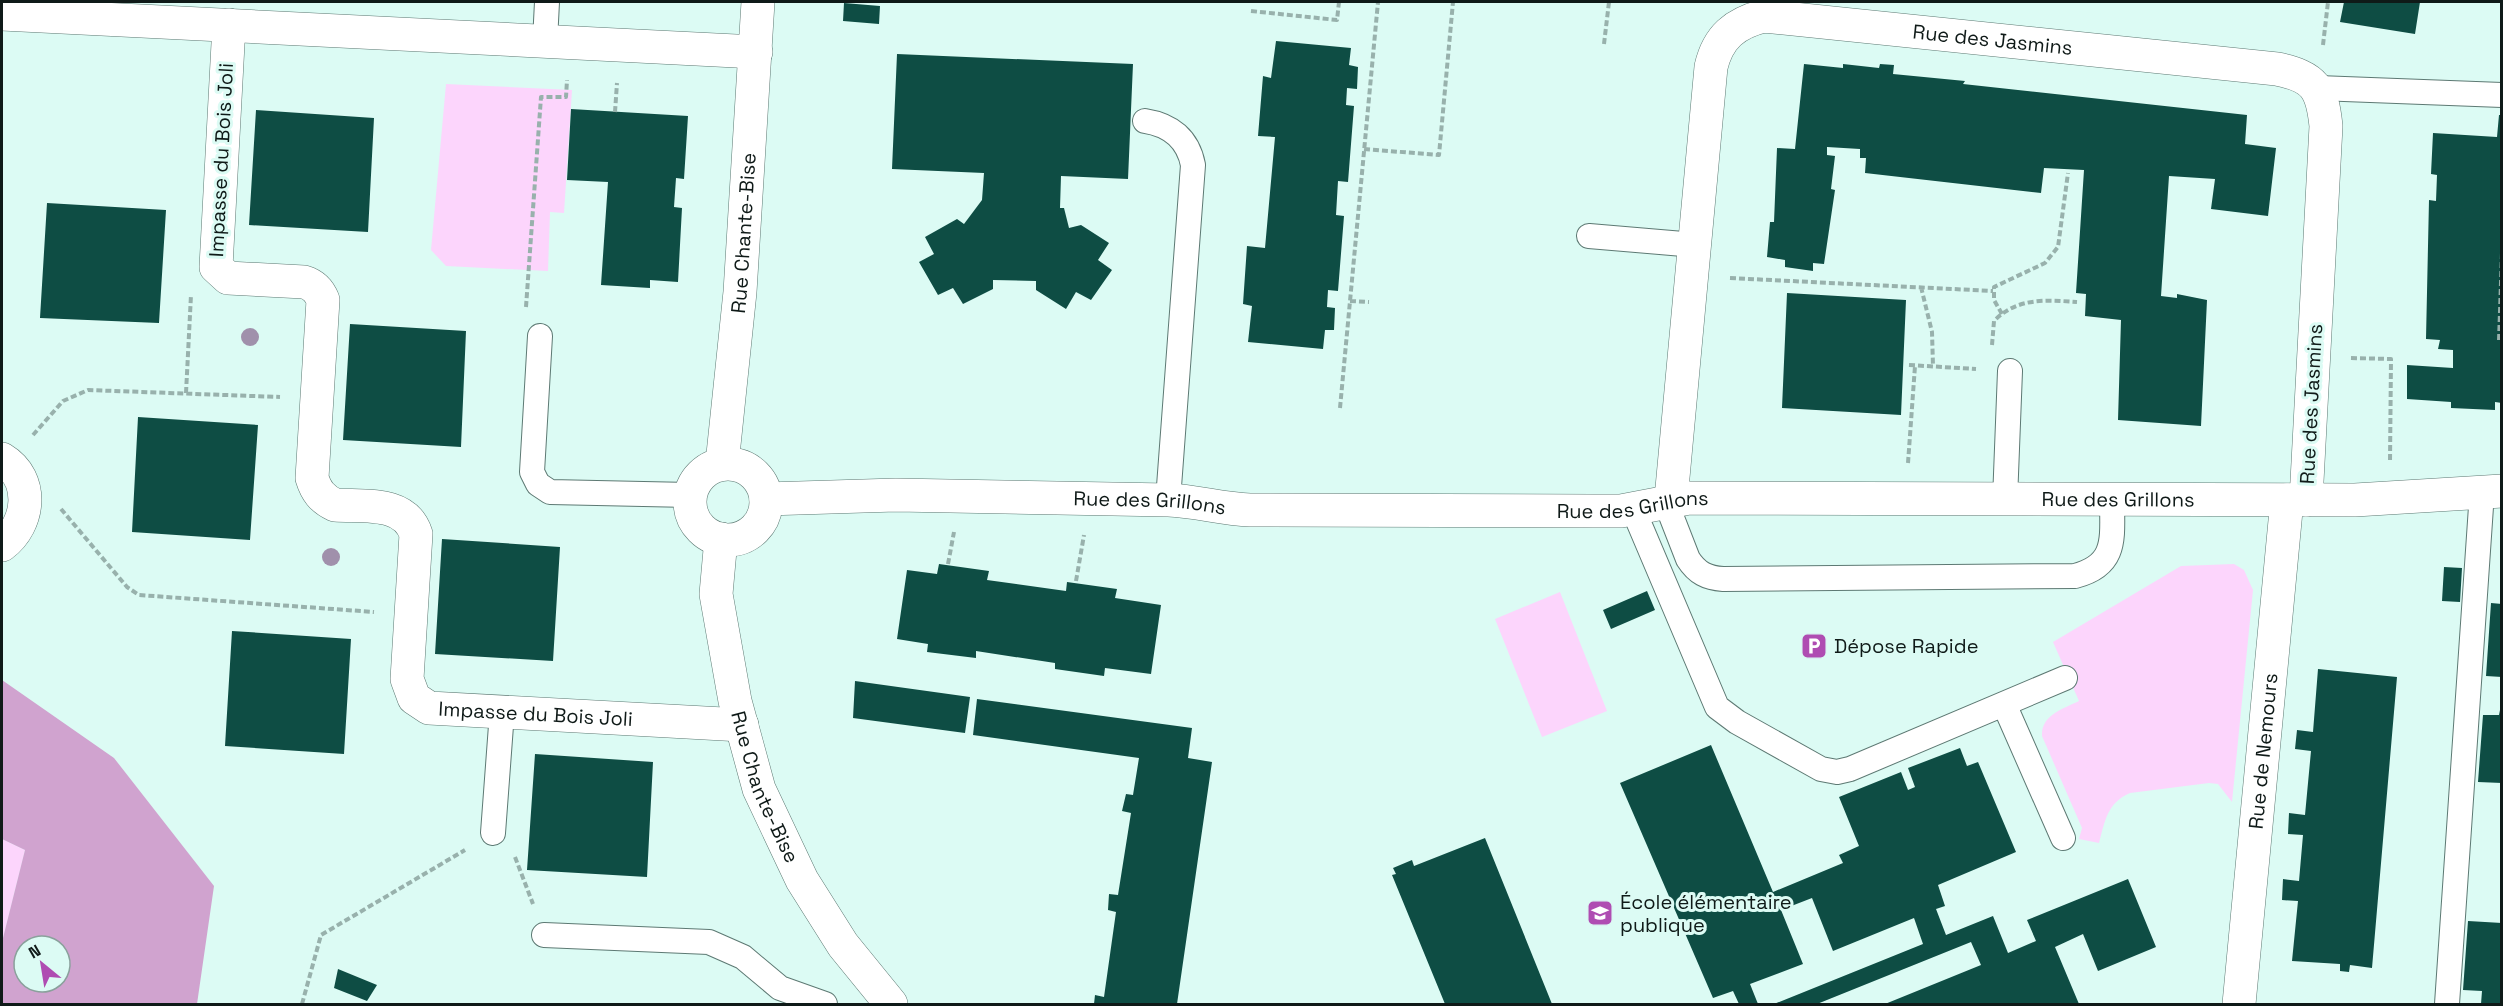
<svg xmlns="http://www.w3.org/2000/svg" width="2503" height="1006" viewBox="0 0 2503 1006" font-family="'Space Grotesk',sans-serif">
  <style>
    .green { fill: #fcd5fc }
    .forest { fill: #d0a3cf; fill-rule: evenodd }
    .building { fill: #0e4d44 }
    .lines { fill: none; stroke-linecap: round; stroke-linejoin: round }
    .lane-casing { stroke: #5d7973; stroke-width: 26 }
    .street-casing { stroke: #5d7973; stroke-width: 34 }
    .path { stroke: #98b1ac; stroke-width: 4; stroke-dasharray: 6 3; stroke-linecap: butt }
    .lane { stroke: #fff; stroke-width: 24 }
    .street { stroke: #fff; stroke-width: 33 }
    .tree { fill: #a090ab }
    .labels { text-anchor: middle; stroke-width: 6; stroke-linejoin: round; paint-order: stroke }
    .street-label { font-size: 20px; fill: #0f1a18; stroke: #dcfbf4 }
    .poi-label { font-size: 20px; fill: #0f1a18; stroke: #dcfbf4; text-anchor: start }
  </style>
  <rect width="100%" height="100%" fill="#dcfbf4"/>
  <path class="green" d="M 446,84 L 572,90 L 564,213 L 550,212 L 548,271 L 446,266 L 431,250 Z
    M 2234,564 L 2244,570 L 2253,590 L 2232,802 L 2218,784 L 2209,783 L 2130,793 C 2107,803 2105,821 2099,843 L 2079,839 L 2082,828 L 2042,736 C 2041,715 2063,709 2079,701 L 2053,642 L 2181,566 Z
    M 1560,592 L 1607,711 L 1542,737 L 1495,619 Z
    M 2,839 L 25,850 L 2,942 Z"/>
  <path class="forest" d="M 2,680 L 114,758 L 214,886 L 197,1004 L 2,1004 L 2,942 L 25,850 L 2,839 ZM 24,946 L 60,946 L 60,982 L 24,982 Z"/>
  <path class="building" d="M 2344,2 L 2420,2 L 2415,34 L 2340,22 Z
    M 844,3 L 880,6 L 879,24 L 843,21 Z
    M 1276,41 L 1351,48 L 1349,65 L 1358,67 L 1357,89 L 1347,88 L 1346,105 L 1354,106 L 1348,182 L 1338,181 L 1336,215 L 1344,216 L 1338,291 L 1328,290 L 1327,307 L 1335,308 L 1334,330 L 1325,330 L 1323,349 L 1248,342 L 1252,306 L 1243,304 L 1247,246 L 1265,248 L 1275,137 L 1258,136 L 1263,76 L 1271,78 Z
    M 897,54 L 1133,64 L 1128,179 L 1061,176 L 1060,208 L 1064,208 L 1069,228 L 1081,225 L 1109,243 L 1098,260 L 1112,270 L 1091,300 L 1076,292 L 1066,309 L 1036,290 L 1036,281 L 993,280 L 993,289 L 963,304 L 953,288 L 938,295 L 919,262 L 934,254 L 925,237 L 957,219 L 964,224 L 982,200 L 984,173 L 892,169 Z
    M 1804,64 L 1843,68 L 1843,64 L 1879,68 L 1880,64 L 1894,65 L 1893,74 L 1965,81 L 1963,84 L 2247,115 L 2245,144 L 2276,148 L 2268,216 L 2211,209 L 2215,179 L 2169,176 L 2161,296 L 2177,298 L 2177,294 L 2207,300 L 2201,426 L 2118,420 L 2121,320 L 2085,316 L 2086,294 L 2076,293 L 2084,170 L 2044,168 L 2041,193 L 1865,173 L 1866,158 L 1860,158 L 1860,149 L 1827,147 L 1827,155 L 1835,156 L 1831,189 L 1835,190 L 1824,264 L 1813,263 L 1813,271 L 1785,267 L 1785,260 L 1767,257 L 1770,222 L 1774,222 L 1777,148 L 1795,149 Z
    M 571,109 L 688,116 L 684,179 L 676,178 L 674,207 L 682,208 L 678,282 L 650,280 L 650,288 L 601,285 L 608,182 L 567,180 Z
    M 256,110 L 374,118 L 368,232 L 249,225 Z
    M 2499,115 L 2502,115 L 2502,403 L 2495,402 L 2495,410 L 2451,408 L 2451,402 L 2407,399 L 2407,365 L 2453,368 L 2453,350 L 2438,349 L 2440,340 L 2426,339 L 2429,200 L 2436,201 L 2437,175 L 2431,174 L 2433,133 L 2497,137 Z
    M 47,203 L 166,210 L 159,323 L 40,318 Z
    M 1787,293 L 1906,300 L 1901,415 L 1782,408 Z
    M 350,324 L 466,331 L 461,447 L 343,440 Z
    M 138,417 L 258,425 L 250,540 L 132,532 Z
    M 442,539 L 560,547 L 553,661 L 435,654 Z
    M 939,564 L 989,571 L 987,580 L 1066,591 L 1067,582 L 1117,589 L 1115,598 L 1161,605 L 1151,674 L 1105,668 L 1104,676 L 1055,669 L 1055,663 L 976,651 L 976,658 L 927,652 L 928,644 L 897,639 L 907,570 L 937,574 Z
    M 2444,567 L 2462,568 L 2460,602 L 2442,601 Z
    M 1647,591 L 1655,610 L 1611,629 L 1603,610 Z
    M 2491,603 L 2502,604 L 2502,677 L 2486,676 Z
    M 232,631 L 351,639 L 344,754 L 225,746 Z
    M 2318,669 L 2397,677 L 2372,968 L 2350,965 L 2349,972 L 2340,971 L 2340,964 L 2292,961 L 2298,901 L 2282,900 L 2283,879 L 2299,881 L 2303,835 L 2288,834 L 2289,813 L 2305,815 L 2311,751 L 2295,749 L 2297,730 L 2313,732 Z
    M 855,681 L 970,697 L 965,733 L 853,718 Z
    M 977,699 L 1192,728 L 1188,758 L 1212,762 L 1177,1004 L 1094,1004 L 1095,995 L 1104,997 L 1116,912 L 1108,910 L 1109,894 L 1118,895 L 1131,813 L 1122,811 L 1126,794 L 1133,795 L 1139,758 L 973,735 Z
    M 2500,710 L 2502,783 L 2478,782 L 2483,715 L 2499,715 Z
    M 1711,745 L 1773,892 L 1843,863 L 1839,855 L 1859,846 L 1839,797 L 1901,772 L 1908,790 L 1915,787 L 1908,768 L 1960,748 L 1967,766 L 1978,762 L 2016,852 L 1938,885 L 1945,906 L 1936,909 L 1946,935 L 1993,916 L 2008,953 L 2036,941 L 2027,920 L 2128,879 L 2156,947 L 2098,971 L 2083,934 L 2055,947 L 2079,1004 L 1885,1004 L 1981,965 L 1971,942 L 1817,1004 L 1774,1004 L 1923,944 L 1914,918 L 1833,951 L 1812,898 L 1781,910 L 1803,964 L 1750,984 L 1758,1004 L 1739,1004 L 1733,991 L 1713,998 L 1620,783 Z
    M 535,754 L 653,762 L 647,877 L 527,870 Z
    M 1485,838 L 1552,1004 L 1445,1004 L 1392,875 L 1396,874 L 1393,868 L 1412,860 L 1414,866 Z
    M 2468,921 L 2502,923 L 2502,1004 L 2481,1004 L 2482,991 L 2463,990 Z
    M 338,969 L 377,985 L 367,1001 L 334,988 Z"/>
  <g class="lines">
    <g class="lane-casing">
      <path id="lane" d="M 545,41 L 547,2
        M 2318,88 L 2502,95
        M 1145,121 C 1171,125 1188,139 1193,165 L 1168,500
        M 1589,236 L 1695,245
        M 540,336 L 532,472 L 538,484 L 550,492 L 690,495
        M 1665,500 L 1688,559 C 1697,573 1707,578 1723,579 L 2075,576 C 2118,565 2112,537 2112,500
        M 2005,500 L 2010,371
        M 1633,509 L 1717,707 L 1737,722 L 1821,769 L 1837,772 L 1850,769 L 2065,678
        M 2004,704 L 2063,838
        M 493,833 L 502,712
        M 544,935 L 709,942 L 743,957 L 780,988 L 825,1004
        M 2447,1004 L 2482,492"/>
    </g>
    <g class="street-casing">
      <g id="street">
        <path d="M 2,14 L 756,52"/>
        <path id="s1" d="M 229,25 L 216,267 L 228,278 L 304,282 C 314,285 319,290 323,300 L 312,478 C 316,491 322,499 335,505 C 364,507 405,500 416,534 L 407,679 L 414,698 L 429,708 L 742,725"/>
        <path d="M 2,459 C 35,479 30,524 2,545"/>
        <circle cx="728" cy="502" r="38"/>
        <path id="s2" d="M 722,464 L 740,292 L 758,2"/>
        <path id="s3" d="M 766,499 L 896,495 L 1168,500 C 1196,501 1222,509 1250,510 L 1593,511 L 1621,511 L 1689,498 L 2355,500 L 2502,491"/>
        <path id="s4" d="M 1671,499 L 1711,67 C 1718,37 1735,23 1764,16 L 2277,69 C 2315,77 2322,88 2326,126 L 2306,500"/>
        <path id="s5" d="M 721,539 L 716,594 L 735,701 L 759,789 L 802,880 L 843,945 L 891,1004"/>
        <path id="s6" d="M 2239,1004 L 2287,500"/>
      </g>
    </g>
    <path class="path" d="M 1251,11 L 1337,20 L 1339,2
      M 1604,44 L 1609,2
      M 2323,45 L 2328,2
      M 615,112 L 617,83
      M 1364,149 L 1439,155 L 1453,2
      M 2502,253 L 2499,341 L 2502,341
      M 1730,278 L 1993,291
      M 1921,287 L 1932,332 L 1933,366
      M 1350,301 L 1369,302
      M 526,307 L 541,97 L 566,97 L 567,80
      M 2002,314 L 1994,300 L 1994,287 L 2045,263 L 2058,247 L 2068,173
      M 1992,345 L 1994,321 C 2017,297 2047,300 2077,302
      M 2351,358 L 2391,359 L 2390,462
      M 1909,365 L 1976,369
      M 186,393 L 191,295
      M 1340,408 L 1378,2
      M 33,435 L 63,401 L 88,390 L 280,397
      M 1908,463 L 1915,366
      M 61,509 L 127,587 L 139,595 L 374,612
      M 948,564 L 954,532
      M 1076,581 L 1084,535
      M 515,857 L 533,904
      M 302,1004 L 321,935 L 465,850"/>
    <use href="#lane" class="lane"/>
    <use href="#street" class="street"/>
  </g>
  <g class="tree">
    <circle cx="250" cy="337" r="9"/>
    <circle cx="331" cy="557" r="9"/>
  </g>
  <defs>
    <g id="parking-square" transform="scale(1.35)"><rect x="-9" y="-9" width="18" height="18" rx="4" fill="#af4cb2" stroke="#dcfbf4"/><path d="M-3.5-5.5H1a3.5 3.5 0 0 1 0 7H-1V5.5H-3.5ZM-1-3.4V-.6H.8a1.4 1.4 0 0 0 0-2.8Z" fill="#fff"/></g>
    <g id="school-square" transform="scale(1.35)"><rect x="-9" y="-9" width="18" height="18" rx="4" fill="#af4cb2" stroke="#dcfbf4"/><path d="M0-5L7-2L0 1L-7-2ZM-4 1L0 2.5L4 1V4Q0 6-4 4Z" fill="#fff"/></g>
  </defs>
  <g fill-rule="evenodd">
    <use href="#parking-square" x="1814" y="646"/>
    <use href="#school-square" x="1600" y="913"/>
  </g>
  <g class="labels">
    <g class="street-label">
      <text dy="7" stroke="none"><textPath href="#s4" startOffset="742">Rue des Jasmins</textPath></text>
      <text transform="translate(221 160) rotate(-87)" y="7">Impasse du Bois Joli</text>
      <text dy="7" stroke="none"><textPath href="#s2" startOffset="232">Rue Chante-Bise</textPath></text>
      <text transform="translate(2311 404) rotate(-87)" y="7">Rue des Jasmins</text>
      <text dy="7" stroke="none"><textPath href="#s3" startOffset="1354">Rue des Grillons</textPath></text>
      <text dy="7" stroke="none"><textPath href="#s3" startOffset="384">Rue des Grillons</textPath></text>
      <text dy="7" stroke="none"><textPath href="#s3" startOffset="868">Rue des Grillons</textPath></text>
      <text dy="7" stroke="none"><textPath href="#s1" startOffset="960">Impasse du Bois Joli</textPath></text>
      <text dy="7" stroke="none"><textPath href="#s6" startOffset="254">Rue de Nemours</textPath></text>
      <text dy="7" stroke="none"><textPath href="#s5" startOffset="255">Rue Chante-Bise</textPath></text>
    </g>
    <g class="poi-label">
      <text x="1834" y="653">Dépose Rapide</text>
      <text x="1620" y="909">École élémentaire<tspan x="1620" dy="23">publique</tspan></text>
    </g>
  </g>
  <rect width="2503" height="1006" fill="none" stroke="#0f1a18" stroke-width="6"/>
  <g transform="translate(42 964) rotate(330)"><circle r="28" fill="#dcfbf4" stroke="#8aa19c" stroke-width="1.5"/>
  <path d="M0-4.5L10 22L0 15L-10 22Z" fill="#af4cb2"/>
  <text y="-9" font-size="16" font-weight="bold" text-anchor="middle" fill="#0f1a18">N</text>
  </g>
</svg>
